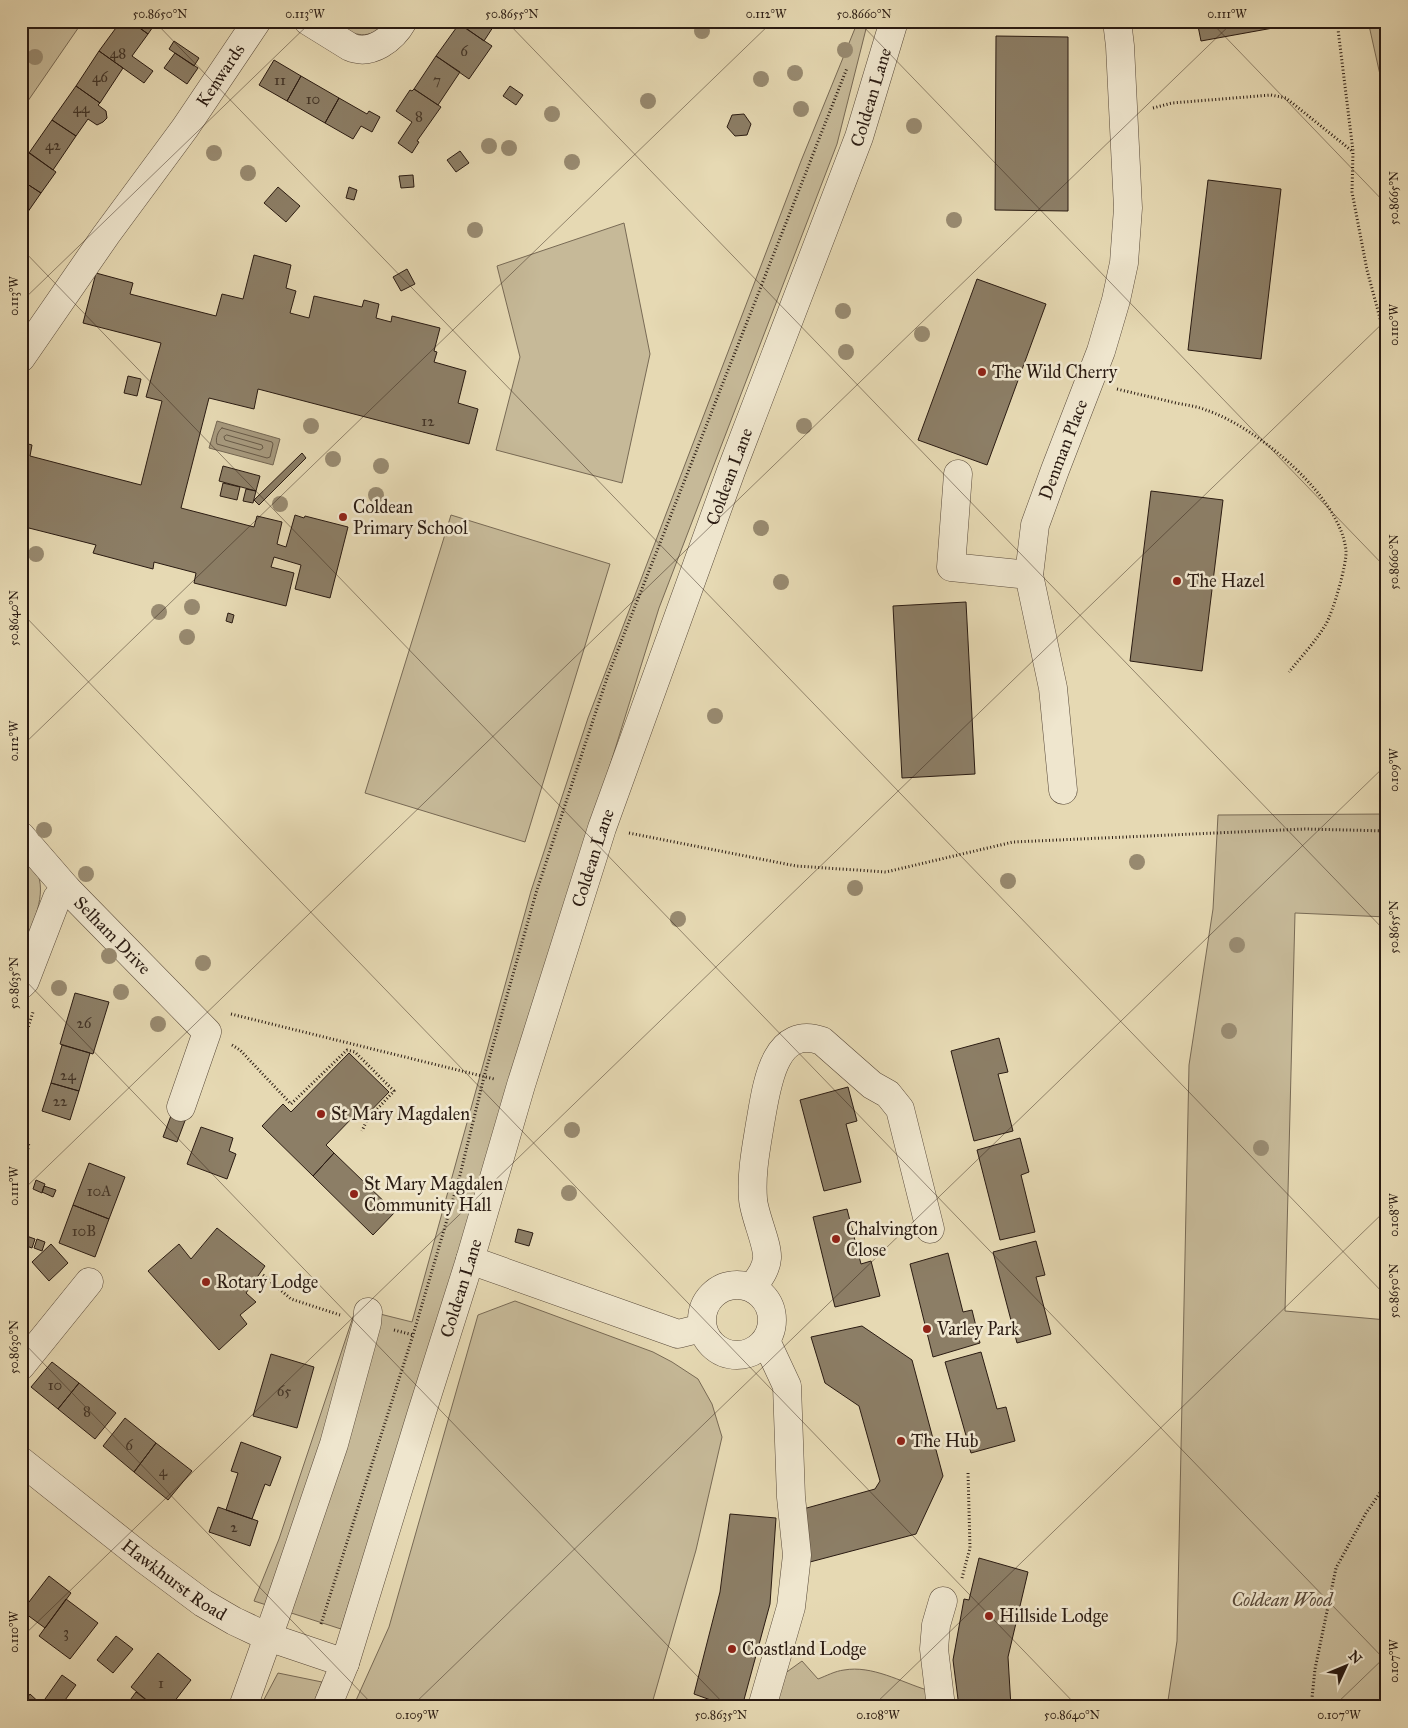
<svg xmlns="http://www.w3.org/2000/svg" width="1408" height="1728" viewBox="0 0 1408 1728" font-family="'IM FELL Great Primer',serif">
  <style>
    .green { fill: #c6b998; stroke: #786a55 }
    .water { fill: #a6987c; stroke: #746652 }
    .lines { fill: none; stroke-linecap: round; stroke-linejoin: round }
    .shore { stroke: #685a47; stroke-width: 1 }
    .building { fill: #8c7e66; stroke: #2a1b12 }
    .minor-casing { stroke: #594a3a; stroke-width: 29 }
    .path { stroke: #2a1b12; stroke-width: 3; stroke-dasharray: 1 2.5; stroke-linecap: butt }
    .minor { stroke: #efe6ce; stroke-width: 28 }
    .tree { fill: #988a70 }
    .ticks { fill: none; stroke: #2a1b12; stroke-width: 1; stroke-opacity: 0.45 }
    .poi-dot { fill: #8f2418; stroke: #efe6ce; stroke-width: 2 }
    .labels { text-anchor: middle; stroke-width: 5; stroke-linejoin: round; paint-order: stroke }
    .number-label { font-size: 15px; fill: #423427 }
    .street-label { font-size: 18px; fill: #2a1b12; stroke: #efe6ce }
    .poi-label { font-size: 18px; fill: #2a1b12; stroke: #efe6ce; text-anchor: start }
    .park-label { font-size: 18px; font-style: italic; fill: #594a3a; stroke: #efe6ce }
    .neatline { fill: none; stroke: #2a1b12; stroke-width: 2 }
    .ticks-label { font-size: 12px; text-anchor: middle; fill: #2a1b12 }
  </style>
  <rect width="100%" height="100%" fill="#e6d9b3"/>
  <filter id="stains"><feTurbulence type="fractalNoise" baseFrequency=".004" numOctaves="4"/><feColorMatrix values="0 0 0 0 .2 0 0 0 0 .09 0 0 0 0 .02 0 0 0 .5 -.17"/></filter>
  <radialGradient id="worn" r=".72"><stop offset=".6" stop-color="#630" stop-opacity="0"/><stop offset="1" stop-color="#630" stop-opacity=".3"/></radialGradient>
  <path class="green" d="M 21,21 L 83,21 L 21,111 Z
    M 332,21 L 390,21 C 387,26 382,28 377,31 C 359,40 348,31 332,21 Z
    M 858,21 L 868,21 L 837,144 L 659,608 L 341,1629 L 254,1601 L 279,1539 L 356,1308 L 412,1322 L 531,891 L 588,718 L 801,161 Z
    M 1368,21 L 1387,21 L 1387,106 Z
    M 624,223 L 650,354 L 622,483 L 496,450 L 520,357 L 497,266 Z
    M 451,515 L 610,564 L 525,842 L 365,793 Z
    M 1387,814 L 1387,917 L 1295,913 L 1285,1311 L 1387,1320 L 1387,1707 L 1167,1707 L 1177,1641 L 1189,1065 L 1213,909 L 1218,815 Z
    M 21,852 C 26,859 34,867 38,875 C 47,898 29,933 21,955 Z
    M 515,1301 L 653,1352 L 672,1362 L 698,1379 L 712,1404 L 722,1437 L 696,1550 L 651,1707 L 353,1707 L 389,1627 L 478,1315 Z
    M 802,1661 L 818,1679 C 826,1676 835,1671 844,1670 C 872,1665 901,1682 927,1690 L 929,1707 L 775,1707 L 784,1674 Z
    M 278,1673 L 322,1682 L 312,1707 L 260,1707 Z"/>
  <path class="water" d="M 217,421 L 280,439 L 273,465 L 209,448 Z"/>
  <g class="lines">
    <path class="shore" d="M 222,428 L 272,442 L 273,444 L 270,457 L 267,458 L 217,444 C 215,440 218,430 222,428 Z
      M 227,435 L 262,445 L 263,448 L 260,450 L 225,440 L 224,437 Z"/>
  </g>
  <path class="building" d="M 121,21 L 130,21 L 148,34 L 132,56 L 153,71 L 144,83 L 99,51 Z
    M 130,21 L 157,21 L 148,34 Z
    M 456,21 L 497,21 L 484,41 Z
    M 1197,21 L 1272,21 L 1273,28 L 1201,41 Z
    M 459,24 L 492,46 L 469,79 L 436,56 Z
    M 996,36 L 1068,37 L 1068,211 L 995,210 Z
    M 174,41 L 199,58 L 194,66 L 169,49 Z
    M 99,51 L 123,68 L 100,103 L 76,86 Z
    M 175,53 L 198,68 L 187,84 L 164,68 Z
    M 436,56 L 460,72 L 438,105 L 414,89 Z
    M 274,60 L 301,76 L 287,101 L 259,85 Z
    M 301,76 L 339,98 L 325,123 L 287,101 Z
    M 76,86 L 100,103 L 98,105 L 106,111 L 107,118 L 103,122 L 97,125 L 88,119 L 76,136 L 52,120 Z
    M 510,86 L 523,95 L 516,105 L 503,96 Z
    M 414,89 L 441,107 L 417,141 L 419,142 L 412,153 L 398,143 L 412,122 L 396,111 L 410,90 L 412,91 Z
    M 339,98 L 367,114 L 369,111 L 380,117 L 372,132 L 361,126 L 353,139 L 325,123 Z
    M 744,114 L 751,124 L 747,135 L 735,136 L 727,127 L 732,115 Z
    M 52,120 L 76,136 L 53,170 L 29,153 Z
    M 27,151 L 56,172 L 41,193 L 21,180 L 21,159 Z
    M 460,151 L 469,163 L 456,172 L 447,160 Z
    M 413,175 L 414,187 L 401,188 L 399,176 Z
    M 21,180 L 41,193 L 25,216 L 21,213 Z
    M 1208,180 L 1281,189 L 1261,359 L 1188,350 Z
    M 278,187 L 300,206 L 286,222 L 264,203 Z
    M 349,187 L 357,190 L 354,200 L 346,198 Z
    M 254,255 L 291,265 L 286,288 L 296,291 L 290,313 L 309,318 L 314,296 L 362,307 L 364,300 L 379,304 L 376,318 L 391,322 L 392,316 L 440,328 L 434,351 L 437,352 L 434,362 L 466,371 L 458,403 L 478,409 L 469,444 L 258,389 L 254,409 L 209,398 L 181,508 L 254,527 L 257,516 L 282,522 L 277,544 L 286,547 L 295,515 L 304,518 L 305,516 L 348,527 L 330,598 L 295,589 L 301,565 L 274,557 L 271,567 L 294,573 L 286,606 L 194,583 L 196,573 L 154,562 L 153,569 L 93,553 L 96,545 L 21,526 L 21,442 L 32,445 L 30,456 L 141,485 L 162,401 L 146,397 L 161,343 L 83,323 L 96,273 L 133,283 L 130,294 L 216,316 L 222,294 L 243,299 Z
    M 407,269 L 415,284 L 401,291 L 393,277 Z
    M 977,279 L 1046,304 L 987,465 L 918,440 Z
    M 128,376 L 141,379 L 137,396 L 124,393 Z
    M 302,453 L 306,458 L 259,505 L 254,500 Z
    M 223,466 L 260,476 L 256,491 L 219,481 Z
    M 223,483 L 240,487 L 237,500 L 220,496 Z
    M 246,489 L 256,491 L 253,503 L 243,501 Z
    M 1151,491 L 1223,500 L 1202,671 L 1130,661 Z
    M 966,602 L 975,774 L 902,778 L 893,606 Z
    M 228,613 L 234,615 L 232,623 L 226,621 Z
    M 75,993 L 109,1002 L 93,1054 L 60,1044 Z
    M 999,1038 L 1008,1072 L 998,1074 L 1013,1131 L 974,1141 L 951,1051 Z
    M 62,1045 L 90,1053 L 79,1091 L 51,1083 Z
    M 349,1053 L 389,1092 L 361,1121 L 355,1115 L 326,1145 L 334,1153 L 313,1176 L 262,1126 L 283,1104 L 291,1112 Z
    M 51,1083 L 79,1091 L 70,1120 L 42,1111 Z
    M 848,1087 L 857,1121 L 846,1124 L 861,1182 L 824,1191 L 800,1100 Z
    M 172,1113 L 186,1118 L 177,1142 L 163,1137 Z
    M 201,1127 L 233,1138 L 229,1151 L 236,1154 L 227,1179 L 187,1164 Z
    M 1020,1138 L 1029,1172 L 1021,1175 L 1035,1232 L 1000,1240 L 977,1150 Z
    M 334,1153 L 395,1212 L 373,1235 L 313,1176 Z
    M 89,1163 L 125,1177 L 109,1219 L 73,1205 Z
    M 36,1180 L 45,1184 L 42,1193 L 33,1189 Z
    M 44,1186 L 56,1190 L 53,1197 L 42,1192 Z
    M 73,1205 L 109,1219 L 95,1257 L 59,1243 Z
    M 847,1209 L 861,1264 L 871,1261 L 880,1296 L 835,1307 L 813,1217 Z
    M 217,1228 L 265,1266 L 246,1293 L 256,1302 L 240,1315 L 247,1324 L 219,1350 L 148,1271 L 179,1244 L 191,1259 Z
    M 518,1229 L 533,1233 L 529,1246 L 515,1242 Z
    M 21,1234 L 35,1239 L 32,1248 L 21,1244 Z
    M 37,1239 L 45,1242 L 42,1251 L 34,1248 Z
    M 1036,1241 L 1045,1275 L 1036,1277 L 1051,1334 L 1017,1343 L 993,1252 Z
    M 51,1244 L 68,1263 L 49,1281 L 32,1262 Z
    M 948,1253 L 963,1312 L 972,1310 L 980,1343 L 933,1357 L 910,1264 Z
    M 862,1326 L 912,1360 L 943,1476 L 916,1534 L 810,1562 L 796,1511 L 875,1489 L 880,1481 L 859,1406 L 825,1383 L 811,1337 Z
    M 981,1352 L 997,1409 L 1006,1407 L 1015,1441 L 971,1453 L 945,1362 Z
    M 271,1354 L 314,1367 L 297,1428 L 253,1416 Z
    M 52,1362 L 79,1383 L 58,1409 L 31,1387 Z
    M 79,1383 L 116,1413 L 95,1439 L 58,1409 Z
    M 125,1418 L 156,1443 L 134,1472 L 103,1446 Z
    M 241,1442 L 281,1457 L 270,1486 L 265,1484 L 252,1519 L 226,1510 L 238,1473 L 231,1471 Z
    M 156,1443 L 192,1471 L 168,1500 L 134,1472 Z
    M 218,1507 L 258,1521 L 250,1546 L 209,1532 Z
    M 730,1514 L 776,1518 L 770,1604 L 742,1707 L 730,1707 L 694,1694 L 720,1592 Z
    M 979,1558 L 1028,1572 L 1008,1657 L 1011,1707 L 959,1707 L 953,1660 L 964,1599 L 969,1600 Z
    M 49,1576 L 71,1593 L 45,1628 L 22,1611 Z
    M 66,1599 L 98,1623 L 70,1659 L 39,1636 Z
    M 116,1636 L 133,1649 L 113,1673 L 97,1660 Z
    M 158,1653 L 191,1680 L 170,1707 L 155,1707 L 131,1687 Z
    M 62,1675 L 76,1685 L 60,1707 L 55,1707 L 45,1699 Z
    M 136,1692 L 155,1707 L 125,1707 Z
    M 21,1693 L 27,1698 L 30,1694 L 44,1707 L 21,1707 Z"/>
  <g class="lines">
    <g class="minor-casing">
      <g id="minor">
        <path d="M 308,21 L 350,47 C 371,56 393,39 403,21"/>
        <path id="s1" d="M 21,358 L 106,235 L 185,128 L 257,21"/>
        <path d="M 958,474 L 951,567 L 1029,575"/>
        <path id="s2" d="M 1063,790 L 1053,688 L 1029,575 L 1035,525 L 1055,470 L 1101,351 L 1116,300 L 1124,263 L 1128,208 L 1120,46 L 1117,21"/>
        <path id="s3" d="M 21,836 L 67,889 L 207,1032 L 181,1107"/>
        <path d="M 21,985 L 25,981 L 57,898 L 67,889"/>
        <path d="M 470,1260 L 678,1334 L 702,1328"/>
        <circle cx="737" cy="1320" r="35"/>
        <path d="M 752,1288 C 759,1278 766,1270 767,1258 C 768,1244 754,1215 753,1199 C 751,1173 756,1149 760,1124 C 766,1092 772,1023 822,1041 L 872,1085 L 888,1094 L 900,1109 L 930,1229"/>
        <path d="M 21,1366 L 89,1282"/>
        <path id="s4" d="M 21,1461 L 144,1559 L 203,1603 L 234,1621 L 268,1637 L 345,1663"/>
        <path d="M 243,1707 L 278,1609 L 334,1444 L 367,1323 L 368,1312"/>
        <path id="s5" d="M 327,1707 L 345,1663 L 421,1415 L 470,1260 L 521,1085 L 602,828 L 731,471 L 859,137 L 894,21"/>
        <path d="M 762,1707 L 791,1607 L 797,1555 L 791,1497 L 787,1386 L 766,1341"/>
        <path d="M 941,1707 L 934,1649 L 936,1625 L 943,1601"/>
      </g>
    </g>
    <path class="path" d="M 1337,21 L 1353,151 L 1352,192 L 1367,270 L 1381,322 L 1387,334
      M 1153,108 L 1172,103 L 1271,95 L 1286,98 L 1352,151
      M 1117,389 C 1137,394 1156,398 1176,403 C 1186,405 1196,406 1206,410 C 1255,426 1341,496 1346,551 C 1347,564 1333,612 1326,624 C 1316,641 1301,657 1289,672
      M 629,833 L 796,866 L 886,872 L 1013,842 L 1305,829 L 1387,831
      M 231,1014 L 494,1079
      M 232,1045 L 240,1050 L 291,1104 L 347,1050 L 355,1052 L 394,1091 L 367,1120 L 362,1131
      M 21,1050 L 33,1012
      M 21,1125 L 29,1146 L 21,1167
      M 263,1275 L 291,1299 L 340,1315
      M 394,1330 L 413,1335
      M 962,1578 L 970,1548 L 968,1472
      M 321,1624 L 413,1335 L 459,1179 L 484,1077 L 536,893 L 608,675 L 847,68
      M 1309,1707 L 1312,1699
      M 1313,1707 L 1312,1698 L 1315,1669 L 1336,1568 L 1366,1513 L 1387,1483"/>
    <use href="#minor" class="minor"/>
  </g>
  <g class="tree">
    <circle cx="702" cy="31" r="8"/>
    <circle cx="845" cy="50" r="8"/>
    <circle cx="35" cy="57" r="8"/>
    <circle cx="795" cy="73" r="8"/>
    <circle cx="761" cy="79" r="8"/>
    <circle cx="648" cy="101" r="8"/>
    <circle cx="801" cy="109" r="8"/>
    <circle cx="552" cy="114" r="8"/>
    <circle cx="914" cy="126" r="8"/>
    <circle cx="489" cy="146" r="8"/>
    <circle cx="509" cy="148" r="8"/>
    <circle cx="214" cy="153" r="8"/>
    <circle cx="572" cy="162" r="8"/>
    <circle cx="248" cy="173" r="8"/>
    <circle cx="954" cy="220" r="8"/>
    <circle cx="475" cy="230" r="8"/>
    <circle cx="843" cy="311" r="8"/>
    <circle cx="922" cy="334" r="8"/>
    <circle cx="846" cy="352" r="8"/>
    <circle cx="311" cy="426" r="8"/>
    <circle cx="804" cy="426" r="8"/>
    <circle cx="333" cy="459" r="8"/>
    <circle cx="381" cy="466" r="8"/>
    <circle cx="376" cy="495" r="8"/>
    <circle cx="280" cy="504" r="8"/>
    <circle cx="761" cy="528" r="8"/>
    <circle cx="36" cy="554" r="8"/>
    <circle cx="781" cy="582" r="8"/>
    <circle cx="192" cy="607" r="8"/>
    <circle cx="159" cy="612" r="8"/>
    <circle cx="187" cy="637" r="8"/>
    <circle cx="715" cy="716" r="8"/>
    <circle cx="44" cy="830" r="8"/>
    <circle cx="1137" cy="862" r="8"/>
    <circle cx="86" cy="874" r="8"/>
    <circle cx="1008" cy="881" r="8"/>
    <circle cx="855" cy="888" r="8"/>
    <circle cx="678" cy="919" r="8"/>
    <circle cx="1237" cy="945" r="8"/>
    <circle cx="109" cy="956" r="8"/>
    <circle cx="203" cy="963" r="8"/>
    <circle cx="59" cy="988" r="8"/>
    <circle cx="121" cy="992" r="8"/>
    <circle cx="158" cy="1024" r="8"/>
    <circle cx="1229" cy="1031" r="8"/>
    <circle cx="572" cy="1130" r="8"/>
    <circle cx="1261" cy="1148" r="8"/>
    <circle cx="569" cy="1193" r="8"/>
  </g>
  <path class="ticks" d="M 154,21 L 1387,1297M 506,21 L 1387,933M 858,21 L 1387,569M 1210,21 L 1387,205M 21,248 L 1387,1662M 21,302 L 312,21M 21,612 L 1078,1707M 21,747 L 773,21M 21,976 L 727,1707M 21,1192 L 1234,21M 21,1340 L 375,1707M 21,1638 L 1387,319M 21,1705 L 23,1707M 411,1707 L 1387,764M 872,1707 L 1387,1209M 1333,1707 L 1387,1655"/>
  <g class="poi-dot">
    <circle cx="982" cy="372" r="5"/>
    <circle cx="343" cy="517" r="5"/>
    <circle cx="1177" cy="581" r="5"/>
    <circle cx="321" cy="1114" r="5"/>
    <circle cx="354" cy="1194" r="5"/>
    <circle cx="836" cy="1239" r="5"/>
    <circle cx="206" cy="1282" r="5"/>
    <circle cx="927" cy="1329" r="5"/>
    <circle cx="901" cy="1441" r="5"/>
    <circle cx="989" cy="1616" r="5"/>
    <circle cx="732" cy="1649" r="5"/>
  </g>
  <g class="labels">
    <g class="number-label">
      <text x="464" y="56">6</text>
      <text x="118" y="58">48</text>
      <text x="100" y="82">46</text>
      <text x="280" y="85">11</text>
      <text x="437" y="85">7</text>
      <text x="313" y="104">10</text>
      <text x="81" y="113">44</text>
      <text x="419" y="121">8</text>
      <text x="53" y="150">42</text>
      <text x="428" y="426">12</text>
      <text x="84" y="1028">26</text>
      <text x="68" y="1080">24</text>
      <text x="60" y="1106">22</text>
      <text x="99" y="1196">10A</text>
      <text x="84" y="1236">10B</text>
      <text x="55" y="1390">10</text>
      <text x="284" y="1396">65</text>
      <text x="87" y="1416">8</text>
      <text x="129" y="1450">6</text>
      <text x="163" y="1476">4</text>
      <text x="234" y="1532">2</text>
      <text x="66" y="1637">3</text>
      <text x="161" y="1688">1</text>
    </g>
    <g class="street-label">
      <text dy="6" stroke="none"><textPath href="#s1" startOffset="346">Kenwards</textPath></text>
      <text dy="6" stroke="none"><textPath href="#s5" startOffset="1700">Coldean Lane</textPath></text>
      <text dy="6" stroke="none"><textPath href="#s2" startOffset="349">Denman Place</textPath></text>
      <text dy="6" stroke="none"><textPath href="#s5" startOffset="1295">Coldean Lane</textPath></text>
      <text dy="6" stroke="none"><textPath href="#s5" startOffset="890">Coldean Lane</textPath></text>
      <text dy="6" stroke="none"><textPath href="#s3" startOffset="135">Selham Drive</textPath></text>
      <text dy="6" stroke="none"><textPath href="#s5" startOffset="440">Coldean Lane</textPath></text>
      <text dy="6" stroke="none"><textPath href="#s4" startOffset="194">Hawkhurst Road</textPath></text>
    </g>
    <g class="poi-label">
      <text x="992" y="378">The Wild Cherry</text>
      <text x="353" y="513">Coldean<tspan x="353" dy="21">Primary School</tspan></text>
      <text x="1187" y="587">The Hazel</text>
      <text x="331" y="1120">St Mary Magdalen</text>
      <text x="364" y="1190">St Mary Magdalen<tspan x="364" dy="21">Community Hall</tspan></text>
      <text x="846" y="1235">Chalvington<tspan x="846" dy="21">Close</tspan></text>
      <text x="216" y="1288">Rotary Lodge</text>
      <text x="937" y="1335">Varley Park</text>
      <text x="911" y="1447">The Hub</text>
      <text x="999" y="1622">Hillside Lodge</text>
      <text x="742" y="1655">Coastland Lodge</text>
    </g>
    <g class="park-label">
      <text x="1282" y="1606">Coldean Wood</text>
    </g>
  </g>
  <rect width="1408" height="1728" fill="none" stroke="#e6d9b3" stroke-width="55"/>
  <g transform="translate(1346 1666) rotate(46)" stroke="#efe6ce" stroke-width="4" paint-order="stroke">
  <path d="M0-4L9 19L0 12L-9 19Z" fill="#2a1b12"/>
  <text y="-8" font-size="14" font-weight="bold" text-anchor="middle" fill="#2a1b12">N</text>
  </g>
  <rect x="28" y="28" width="1352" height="1672" class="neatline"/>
  <g class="ticks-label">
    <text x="160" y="18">50.8650°N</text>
    <text x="305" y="18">0.113°W</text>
    <text x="512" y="18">50.8655°N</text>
    <text x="766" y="18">0.112°W</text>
    <text x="864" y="18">50.8660°N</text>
    <text x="1227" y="18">0.111°W</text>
    <text transform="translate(1394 198) rotate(-90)" y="4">50.8665°N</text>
    <text transform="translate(14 296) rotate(-90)" y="4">0.113°W</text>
    <text transform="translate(1394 325) rotate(-90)" y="4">0.110°W</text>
    <text transform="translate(1394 562) rotate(-90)" y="4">50.8660°N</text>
    <text transform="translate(14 618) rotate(-90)" y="4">50.8640°N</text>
    <text transform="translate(14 741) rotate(-90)" y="4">0.112°W</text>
    <text transform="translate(1394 770) rotate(-90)" y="4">0.109°W</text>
    <text transform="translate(1394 927) rotate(-90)" y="4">50.8655°N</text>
    <text transform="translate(14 983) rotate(-90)" y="4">50.8635°N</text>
    <text transform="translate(14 1186) rotate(-90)" y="4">0.111°W</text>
    <text transform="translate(1394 1215) rotate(-90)" y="4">0.108°W</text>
    <text transform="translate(1394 1291) rotate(-90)" y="4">50.8650°N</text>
    <text transform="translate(14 1347) rotate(-90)" y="4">50.8630°N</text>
    <text transform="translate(14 1632) rotate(-90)" y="4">0.110°W</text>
    <text transform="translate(1394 1661) rotate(-90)" y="4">0.107°W</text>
    <text x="417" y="1719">0.109°W</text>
    <text x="721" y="1719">50.8635°N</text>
    <text x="878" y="1719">0.108°W</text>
    <text x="1072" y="1719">50.8640°N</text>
    <text x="1339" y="1719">0.107°W</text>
  </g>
  <rect width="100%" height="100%" filter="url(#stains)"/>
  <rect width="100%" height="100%" fill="url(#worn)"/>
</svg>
